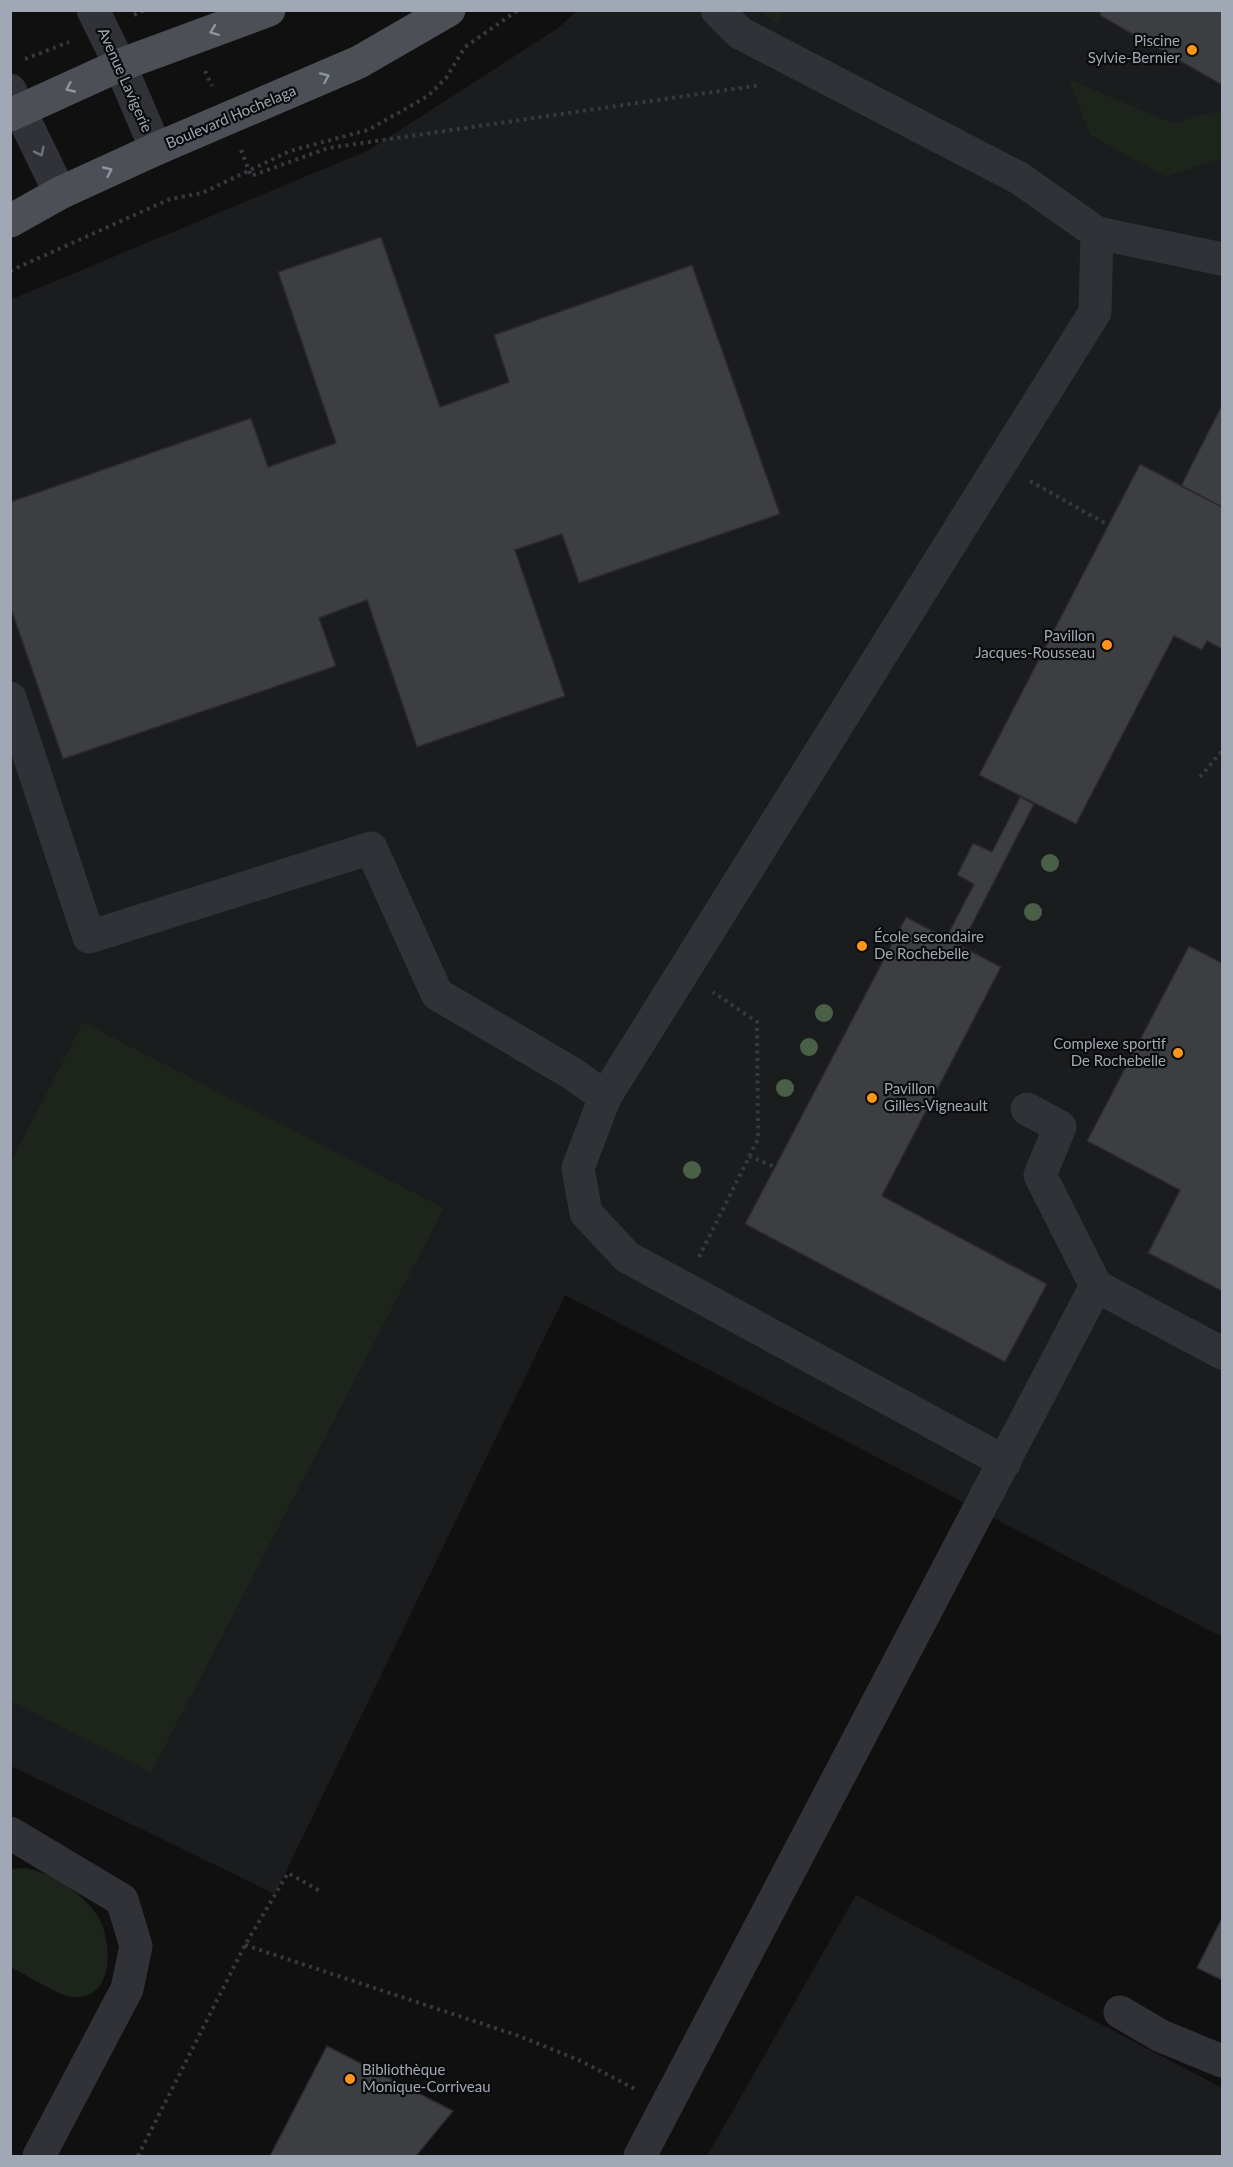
<svg xmlns="http://www.w3.org/2000/svg" width="1233" height="2167" viewBox="0 0 1233 2167" font-family="Lato,sans-serif">
  <style>
    .built { fill: #1b1c1e }
    .green { fill: #1c241c }
    .building { fill: #3c3e42; stroke: #2a2a2e; stroke-width: 1.5 }
    .lines { fill: none; stroke-linecap: round; stroke-linejoin: round }
    .path { stroke: #36393e; stroke-width: 4; stroke-dasharray: 3 4.5; stroke-linecap: butt }
    .minor { stroke: #303237; stroke-width: 33 }
    .major { stroke: #4c5056; stroke-width: 33 }
    .tree { fill: #496047 }
    .oneway { stroke: #8e96a1 }
    .oneway2 { stroke: #6d737c }
    .poi-dot { fill: #ff951a; stroke: #0b0b0c; stroke-width: 2 }
    .labels { text-anchor: middle; stroke-width: 4.5; stroke-linejoin: round; paint-order: stroke }
    .poi-label { font-size: 15px; fill: #9fa8b4; stroke: #0b0b0c; text-anchor: end }
    .street-label { font-size: 15px; fill: #9fa8b4; stroke: #0b0b0c }
  </style>
  <rect width="100%" height="100%" fill="#101011"/>
  <path class="built" d="M 577,11 L 1222,11 L 1222,1637 L 565,1295 L 275,1894 L 11,1766 L 10,300 L 369,150 L 558,28 Z
    M 856,1895 L 1222,2088 L 1222,2156 L 707,2156 Z"/>
  <path class="green" d="M 760,11 L 783,11 L 778,24 Z
    M 1069,79 L 1172,123 L 1222,110 L 1222,158 L 1166,177 L 1090,135 Z
    M 83,1022 L 444,1208 L 151,1773 L 11,1701 L 11,1162 Z
    M 10,1869 C 16,1869 23,1867 29,1869 C 53,1873 91,1899 101,1922 C 113,1950 112,2005 68,1996 C 55,1993 24,1974 11,1967 Z"/>
  <path class="building" d="M 1099,10 L 1222,10 L 1222,85 L 1101,16 Z
    M 381,237 L 440,407 L 509,382 L 494,335 L 692,265 L 780,514 L 579,583 L 562,534 L 515,550 L 565,696 L 417,747 L 367,600 L 319,618 L 336,666 L 63,759 L 10,606 L 10,502 L 251,418 L 268,467 L 336,443 L 278,272 Z
    M 1222,405 L 1222,507 L 1181,486 Z
    M 1140,464 L 1222,507 L 1222,649 L 1207,641 L 1202,650 L 1174,636 L 1076,824 L 979,775 Z
    M 1020,797 L 1034,804 L 961,946 L 946,938 L 974,884 L 957,875 L 973,843 L 992,852 Z
    M 906,917 L 1001,967 L 882,1196 L 1047,1284 L 1005,1362 L 745,1224 Z
    M 1189,946 L 1222,963 L 1222,1291 L 1148,1253 L 1180,1190 L 1087,1141 Z
    M 1222,1918 L 1222,1980 L 1197,1968 Z
    M 327,2046 L 453,2111 L 416,2156 L 270,2156 Z"/>
  <g class="lines">
    <path class="path" d="M 134,15 L 144,10
      M 25,59 L 69,42
      M 205,71 L 212,86
      M 241,150 L 251,176 L 328,148 L 761,85
      M 10,271 L 170,199 L 202,193 L 290,151 L 368,130 L 428,96 L 446,78 L 465,47 L 518,10
      M 1030,481 L 1108,525
      M 1200,777 L 1222,751
      M 749,1156 L 775,1167
      M 699,1257 L 758,1139 L 757,1022 L 713,992
      M 245,1945 L 519,2036 L 581,2061 L 635,2089
      M 138,2156 L 245,1945 L 288,1873 L 320,1891"/>
    <path class="minor" d="M 93,10 L 120,65 L 156,149
      M 10,90 L 60,193
      M 1097,233 L 1222,259
      M 10,698 L 89,937 L 371,848 L 437,994 L 573,1074 L 605,1097 L 578,1168 L 586,1213 L 627,1257 L 1005,1462
      M 605,1097 L 1095,312 L 1097,233 L 1019,178 L 740,33 L 717,10
      M 1027,1109 L 1060,1127 L 1040,1175 L 1096,1286 L 1222,1353
      M 10,1833 L 122,1900 L 136,1946 L 127,1989 L 39,2156
      M 1120,2012 L 1161,2036 L 1222,2061
      M 640,2156 L 1096,1286"/>
    <path class="major" d="M 10,115 L 120,65 L 269,10
      M 10,221 L 60,193 L 156,149 L 359,62 L 449,10"/>
  </g>
  <g class="tree">
    <circle cx="1050" cy="863" r="9"/>
    <circle cx="1033" cy="912" r="9"/>
    <circle cx="824" cy="1013" r="9"/>
    <circle cx="809" cy="1047" r="9"/>
    <circle cx="785" cy="1088" r="9"/>
    <circle cx="692" cy="1170" r="9"/>
  </g>
  <defs><path id="oneway-chevron" d="M-2-3.5L2.5 0L-2 3.5" fill="none" stroke-width="1.6" stroke-linecap="round" stroke-linejoin="round" transform="scale(1.5)"/></defs>
  <g class="oneway">
    <use href="#oneway-chevron" transform="translate(214 31) rotate(160)"/>
    <use href="#oneway-chevron" transform="translate(325 77) rotate(-24)"/>
    <use href="#oneway-chevron" transform="translate(70 88) rotate(155)"/>
    <use href="#oneway-chevron" transform="translate(108 171) rotate(-25)"/>
  </g>
  <use class="oneway2" href="#oneway-chevron" transform="translate(40 152) rotate(64)"/>
  <g class="poi-dot">
    <circle cx="1192" cy="50" r="6"/>
    <circle cx="1107" cy="645" r="6"/>
    <circle cx="862" cy="946" r="6"/>
    <circle cx="1178" cy="1053" r="6"/>
    <circle cx="872" cy="1098" r="6"/>
    <circle cx="350" cy="2079" r="6"/>
  </g>
  <g class="labels">
    <g class="poi-label">
      <text x="1180" y="46">Piscine<tspan x="1180" dy="17">Sylvie-Bernier</tspan></text>
      <text x="1095" y="641">Pavillon<tspan x="1095" dy="17">Jacques-Rousseau</tspan></text>
      <text x="874" y="942" text-anchor="start">École secondaire<tspan x="874" dy="17">De Rochebelle</tspan></text>
      <text x="1166" y="1049">Complexe sportif<tspan x="1166" dy="17">De Rochebelle</tspan></text>
      <text x="884" y="1094" text-anchor="start">Pavillon<tspan x="884" dy="17">Gilles-Vigneault</tspan></text>
      <text x="362" y="2075" text-anchor="start">Bibliothèque<tspan x="362" dy="17">Monique-Corriveau</tspan></text>
    </g>
    <g class="street-label">
      <text transform="translate(125 80) rotate(66)" y="5">Avenue Lavigerie</text>
      <text transform="translate(231 117) rotate(-23)" y="5">Boulevard Hochelaga</text>
    </g>
  </g>
  <rect width="1233" height="2167" fill="none" stroke="#9fa8b4" stroke-width="24"/>
</svg>
